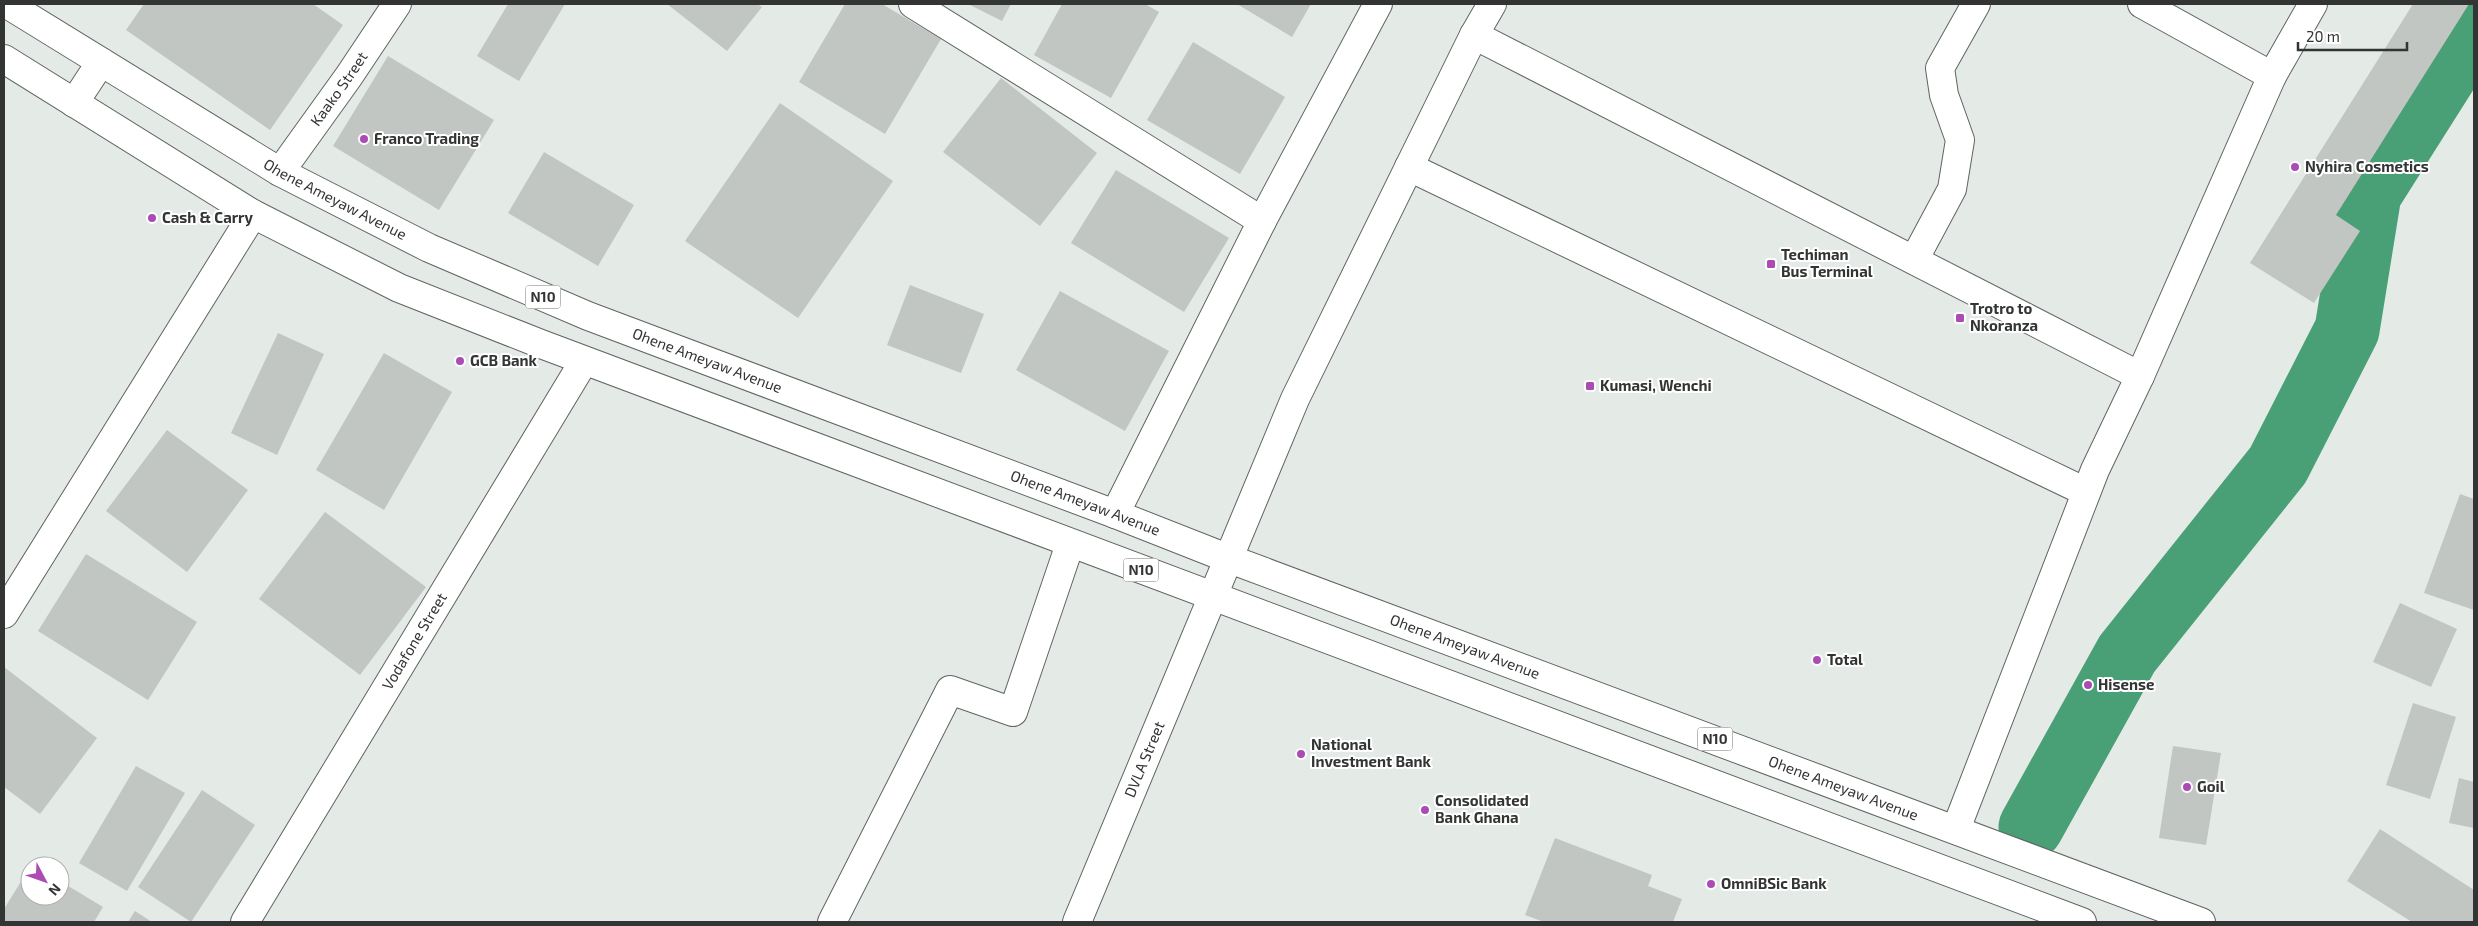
<svg xmlns="http://www.w3.org/2000/svg" width="2478" height="926" viewBox="0 0 2478 926" font-family="'Exo 2',sans-serif">
  <style>
    .lines { fill: none; stroke-linecap: round; stroke-linejoin: round }
    .river { stroke: #499f76; stroke-width: 65 }
    .building { fill: #c1c6c3 }
    .minor-casing { stroke: #606562; stroke-width: 30 }
    .highway-casing { stroke: #606562; stroke-width: 30 }
    .minor { stroke: #fff; stroke-width: 28 }
    .highway { stroke: #fff; stroke-width: 28 }
    .poi-dot { fill: #ab4bb3; stroke: #fff; stroke-width: 2 }
    .labels { text-anchor: middle; stroke-width: 4; stroke-linejoin: round; paint-order: stroke }
    .shield { fill: #fff; stroke: #707271; stroke-width: 1 }
    .shield-label { font-size: 14px; font-weight: bold; fill: #333534 }
    .street-label { font-size: 15px; fill: #333534; stroke: #fff }
    .poi-label { font-size: 15px; font-weight: bold; fill: #333534; stroke: #fff; text-anchor: start }
  </style>
  <rect width="100%" height="100%" fill="#e4eae6"/>
  <g class="lines">
    <path class="river" d="M 2031,827 L 2127,654 L 2278,465 L 2347,330 L 2369,194 L 2474,28"/>
  </g>
  <path class="building" d="M 144,4 L 313,4 L 343,25 L 270,130 L 126,30 Z
    M 508,4 L 565,4 L 519,81 L 477,56 Z
    M 667,4 L 757,4 L 762,7 L 727,51 Z
    M 845,4 L 882,4 L 941,39 L 885,134 L 799,82 Z
    M 968,4 L 1011,4 L 1002,21 Z
    M 1062,4 L 1145,4 L 1159,12 L 1111,98 L 1034,55 Z
    M 1237,4 L 1311,4 L 1292,37 Z
    M 2413,4 L 2469,4 L 2336,215 L 2360,231 L 2314,303 L 2250,263 Z
    M 1193,42 L 1285,97 L 1240,174 L 1147,120 Z
    M 388,56 L 494,120 L 439,210 L 333,146 Z
    M 1001,78 L 1097,153 L 1040,226 L 943,152 Z
    M 780,103 L 893,181 L 798,318 L 685,241 Z
    M 544,152 L 634,205 L 598,266 L 508,213 Z
    M 1116,170 L 1229,238 L 1184,312 L 1071,243 Z
    M 910,285 L 984,314 L 961,373 L 887,345 Z
    M 1060,291 L 1169,351 L 1125,431 L 1016,370 Z
    M 278,333 L 324,354 L 277,455 L 231,433 Z
    M 384,353 L 452,392 L 384,510 L 316,470 Z
    M 167,430 L 248,490 L 187,572 L 106,511 Z
    M 2460,494 L 2474,499 L 2474,610 L 2424,593 Z
    M 325,512 L 426,587 L 360,675 L 259,599 Z
    M 86,554 L 197,622 L 148,700 L 38,631 Z
    M 2400,603 L 2457,629 L 2431,687 L 2373,662 Z
    M 4,667 L 97,738 L 40,814 L 4,787 Z
    M 2413,703 L 2456,717 L 2430,799 L 2386,785 Z
    M 2173,746 L 2221,753 L 2206,845 L 2159,838 Z
    M 136,766 L 185,793 L 127,891 L 79,863 Z
    M 2459,778 L 2474,782 L 2474,828 L 2449,823 Z
    M 202,790 L 255,825 L 191,922 L 138,887 Z
    M 2380,829 L 2474,890 L 2474,922 L 2412,922 L 2347,881 Z
    M 1555,838 L 1652,875 L 1648,886 L 1682,899 L 1673,922 L 1544,922 L 1525,915 Z
    M 30,867 L 30,896 L 60,896 L 60,881 L 103,907 L 94,922 L 4,922 L 4,909 Z
    M 135,911 L 152,922 L 128,922 Z"/>
  <g class="lines">
    <g class="minor-casing">
      <g id="minor">
        <path d="M 913,4 L 1262,221"/>
        <path d="M 2142,4 L 2272,76 L 2313,4"/>
        <path d="M 1474,35 L 2140,376"/>
        <path d="M 1409,167 L 2086,492"/>
        <path id="s1" d="M 280,172 L 349,76 L 397,4"/>
        <path d="M 1914,260 L 1952,189 L 1960,140 L 1944,95 L 1940,68 L 1976,4"/>
        <path d="M 1115,514 L 1262,221 L 1378,4"/>
        <path d="M 4,614 L 253,214"/>
        <path d="M 1956,829 L 2095,470 L 2140,376 L 2272,76"/>
        <path id="s2" d="M 245,922 L 584,361"/>
        <path d="M 832,922 L 950,690 L 1013,712 L 1070,544"/>
        <path id="s3" d="M 1077,922 L 1295,399 L 1474,35 L 1492,4"/>
      </g>
    </g>
    <g class="highway-casing">
      <g id="highway">
        <path id="s4" d="M 7,4 L 280,172 L 429,248 L 588,316 L 1115,514 L 1227,558 L 2201,922"/>
        <path d="M 4,59 L 253,214 L 399,288 L 541,344 L 2082,922"/>
        <path d="M 74,103 L 101,62"/>
      </g>
    </g>
    <use href="#minor" class="minor"/>
    <use href="#highway" class="highway"/>
  </g>
  <g class="poi-dot">
    <circle cx="364" cy="139" r="5"/>
    <circle cx="2295" cy="167" r="5"/>
    <circle cx="152" cy="218" r="5"/>
    <rect x="1766" y="259" width="10" height="10" rx="2.5"/>
    <rect x="1955" y="313" width="10" height="10" rx="2.5"/>
    <circle cx="460" cy="361" r="5"/>
    <rect x="1585" y="381" width="10" height="10" rx="2.5"/>
    <circle cx="1817" cy="660" r="5"/>
    <circle cx="2088" cy="685" r="5"/>
    <circle cx="1301" cy="754" r="5"/>
    <circle cx="2187" cy="787" r="5"/>
    <circle cx="1425" cy="810" r="5"/>
    <circle cx="1711" cy="884" r="5"/>
  </g>
  <g class="labels">
    <g class="shield">
      <rect x="525.5" y="285.5" width="35" height="23" rx="4"/>
      <rect x="1123.5" y="558.5" width="35" height="23" rx="4"/>
      <rect x="1697.5" y="727.5" width="35" height="23" rx="4"/>
    </g>
    <g class="shield-label">
      <text x="543" y="302">N10</text>
      <text x="1141" y="575">N10</text>
      <text x="1715" y="744">N10</text>
    </g>
    <g class="street-label">
      <text dy="5" stroke="none"><textPath href="#s1" startOffset="102">Kaako Street</textPath></text>
      <text dy="5" stroke="none"><textPath href="#s4" startOffset="382">Ohene Ameyaw Avenue</textPath></text>
      <text dy="5" stroke="none"><textPath href="#s4" startOffset="788">Ohene Ameyaw Avenue</textPath></text>
      <text dy="5" stroke="none"><textPath href="#s4" startOffset="1192">Ohene Ameyaw Avenue</textPath></text>
      <text dy="5" stroke="none"><textPath href="#s2" startOffset="328">Vodafone Street</textPath></text>
      <text dy="5" stroke="none"><textPath href="#s4" startOffset="1598">Ohene Ameyaw Avenue</textPath></text>
      <text dy="5" stroke="none"><textPath href="#s3" startOffset="176">DVLA Street</textPath></text>
      <text dy="5" stroke="none"><textPath href="#s4" startOffset="2002">Ohene Ameyaw Avenue</textPath></text>
    </g>
    <g class="poi-label">
      <text x="374" y="144">Franco Trading</text>
      <text x="2305" y="172">Nyhira Cosmetics</text>
      <text x="162" y="223">Cash &amp; Carry</text>
      <text x="1781" y="260">Techiman<tspan x="1781" dy="17">Bus Terminal</tspan></text>
      <text x="1970" y="314">Trotro to<tspan x="1970" dy="17">Nkoranza</tspan></text>
      <text x="470" y="366">GCB Bank</text>
      <text x="1600" y="391">Kumasi, Wenchi</text>
      <text x="1827" y="665">Total</text>
      <text x="2098" y="690">Hisense</text>
      <text x="1311" y="750">National<tspan x="1311" dy="17">Investment Bank</tspan></text>
      <text x="2197" y="792">Goil</text>
      <text x="1435" y="806">Consolidated<tspan x="1435" dy="17">Bank Ghana</tspan></text>
      <text x="1721" y="889">OmniBSic Bank</text>
    </g>
  </g>
  <rect width="2478" height="926" fill="none" stroke="#333534" stroke-width="10"/>
  <g transform="translate(45 881) rotate(131)"><circle r="24" fill="#ffffff" stroke="#adaeae"/>
  <path d="M0-4L9 19L0 12L-9 19Z" fill="#ab4bb3"/>
  <text y="-8" font-size="14" font-weight="bold" text-anchor="middle" fill="#333534">N</text>
  </g>
  <path d="M2298 42v8h109v-8" fill="none" stroke="#333534" stroke-width="2.5"/>
  <text x="2306" y="42" font-size="15" fill="#333534" stroke="#ffffff" stroke-width="4" paint-order="stroke">20 m</text>
</svg>
